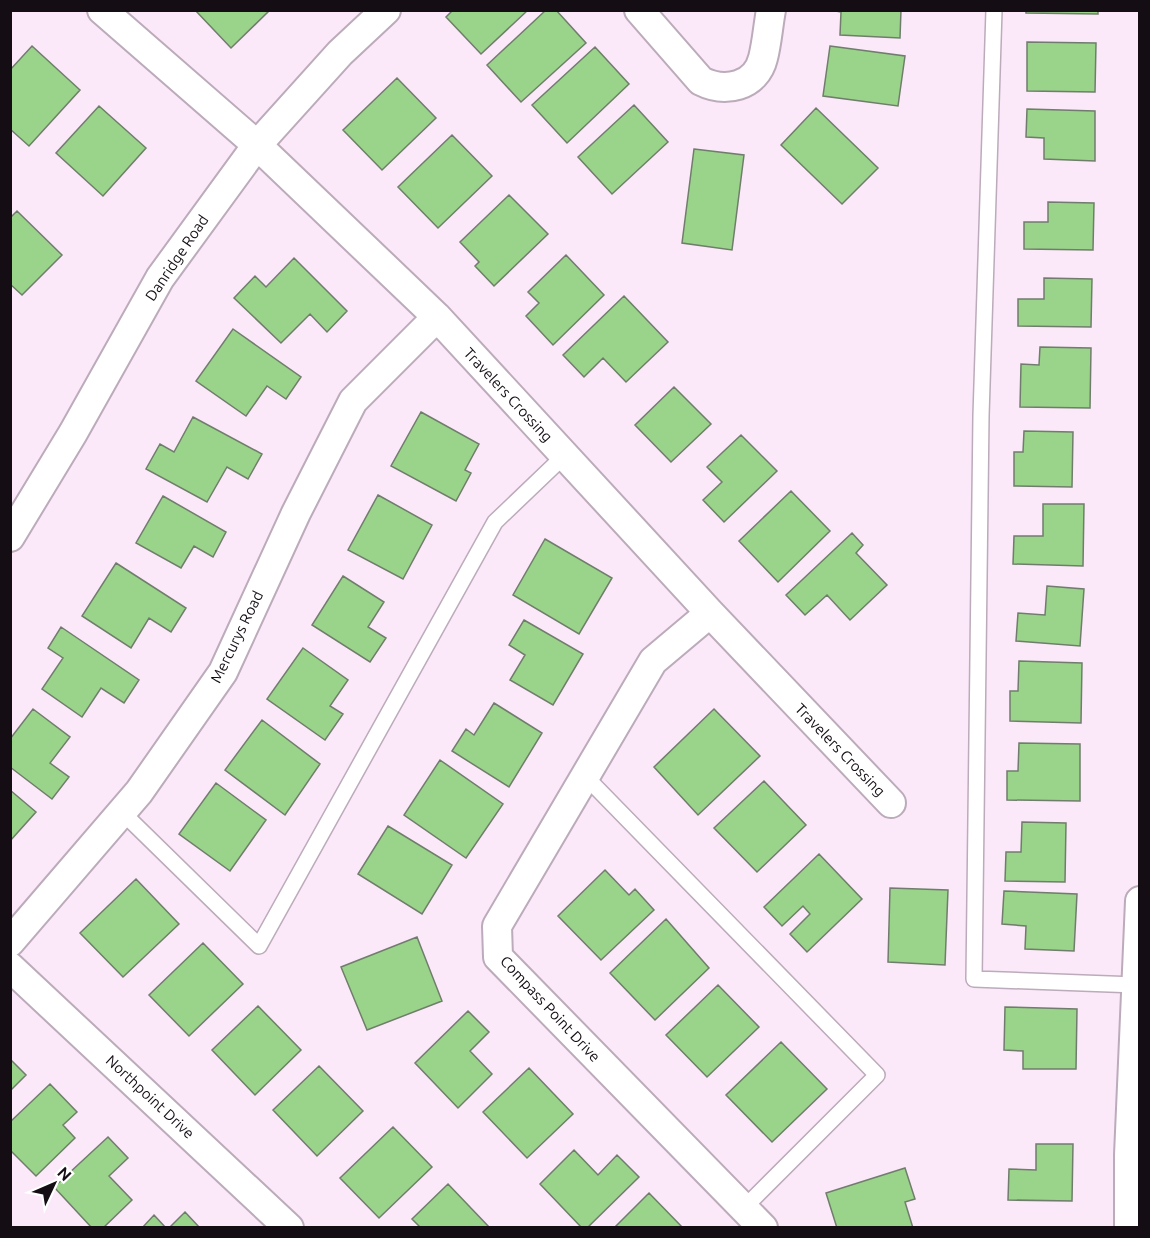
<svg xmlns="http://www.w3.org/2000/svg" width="1150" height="1238" viewBox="0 0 1150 1238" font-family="Ubuntu,sans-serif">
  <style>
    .building { fill: #9ad38a; stroke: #707d6c; stroke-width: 1.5 }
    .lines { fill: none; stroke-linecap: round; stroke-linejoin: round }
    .service-casing { stroke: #bcabba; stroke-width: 18 }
    .minor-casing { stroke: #bcabba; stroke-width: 32 }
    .service { stroke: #fff; stroke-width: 15 }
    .minor { stroke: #fff; stroke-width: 28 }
    .labels { text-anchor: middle; stroke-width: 4.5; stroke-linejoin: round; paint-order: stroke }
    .street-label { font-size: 15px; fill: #140e14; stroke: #fff }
  </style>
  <rect width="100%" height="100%" fill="#fbe9f9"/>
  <path class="building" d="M 195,10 L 270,10 L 231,48 Z
    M 453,10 L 528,10 L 481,54 L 446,17 Z
    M 546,10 L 556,10 L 586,43 L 521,102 L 487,65 Z
    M 830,10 L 901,10 L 900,38 L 840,35 L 841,12 Z
    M 1026,10 L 1098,10 L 1098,14 L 1026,13 Z
    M 1027,42 L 1096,43 L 1095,92 L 1027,91 Z
    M 32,46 L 80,90 L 29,146 L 10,129 L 10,70 Z
    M 830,46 L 905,56 L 898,106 L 823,96 Z
    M 595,47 L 629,84 L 567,143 L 532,105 Z
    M 397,78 L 436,118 L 382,170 L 343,130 Z
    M 634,105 L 668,142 L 612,194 L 578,157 Z
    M 99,106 L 146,148 L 103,196 L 56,153 Z
    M 816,108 L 878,168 L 842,204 L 781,145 Z
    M 1027,109 L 1095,111 L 1095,161 L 1044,159 L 1044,138 L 1026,137 Z
    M 452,135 L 492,176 L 438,228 L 398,187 Z
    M 694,149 L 744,155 L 732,250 L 682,243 Z
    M 509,195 L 548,234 L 494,286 L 475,266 L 479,262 L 460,242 Z
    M 1048,202 L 1094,203 L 1093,250 L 1024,249 L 1024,222 L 1048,222 Z
    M 17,211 L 62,255 L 22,295 L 10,284 L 10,218 Z
    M 566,255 L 604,295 L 553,345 L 526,316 L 539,303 L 528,292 Z
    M 294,258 L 347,311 L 327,332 L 310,314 L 281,343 L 234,298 L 255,276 L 266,287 Z
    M 1044,278 L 1092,279 L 1091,327 L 1018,326 L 1018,299 L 1044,299 Z
    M 624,296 L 668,342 L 626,382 L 603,358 L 584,377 L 563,355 Z
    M 233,329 L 301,377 L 286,399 L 267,386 L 246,416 L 196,381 Z
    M 1040,347 L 1091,348 L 1090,408 L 1020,407 L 1021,364 L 1039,365 Z
    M 674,387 L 711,424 L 671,462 L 635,425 Z
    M 421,412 L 479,444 L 465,470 L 471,473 L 456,501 L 391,466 Z
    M 193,417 L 262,454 L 248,479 L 227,467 L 207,502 L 146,469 L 160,444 L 174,452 Z
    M 1024,431 L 1073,432 L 1072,487 L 1014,486 L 1014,452 L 1023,452 Z
    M 741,435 L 777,471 L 724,522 L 703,500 L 722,482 L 707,467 Z
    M 791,491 L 830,531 L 778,582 L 739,541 Z
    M 378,495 L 432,525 L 403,579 L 348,550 Z
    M 163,496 L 226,532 L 213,557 L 194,546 L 181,568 L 136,543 Z
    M 1043,504 L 1084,504 L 1083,566 L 1013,564 L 1014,536 L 1043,536 Z
    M 852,533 L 863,545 L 856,553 L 887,585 L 850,620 L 827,595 L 805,615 L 786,595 Z
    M 545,539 L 612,578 L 579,634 L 513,595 Z
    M 116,563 L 186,608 L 171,632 L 149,618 L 131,648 L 82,616 Z
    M 343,576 L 384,602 L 368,627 L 386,638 L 370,662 L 312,625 Z
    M 1047,586 L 1084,589 L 1080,646 L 1016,641 L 1018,613 L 1045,615 Z
    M 524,620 L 583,654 L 553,705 L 510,680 L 525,655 L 509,645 Z
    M 61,627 L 139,680 L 124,703 L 101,688 L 82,717 L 42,689 L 63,658 L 48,648 Z
    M 303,648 L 348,680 L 330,706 L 343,714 L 325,740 L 267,699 Z
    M 1019,661 L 1082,663 L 1081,723 L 1010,721 L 1010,691 L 1018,691 Z
    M 494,703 L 542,733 L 509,787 L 452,751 L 466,729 L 474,735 Z
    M 33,709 L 70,737 L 50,763 L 69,777 L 52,799 L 10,767 L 10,739 Z
    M 714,709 L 760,756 L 698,815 L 654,767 Z
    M 262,720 L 320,764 L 285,815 L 225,770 Z
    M 1019,743 L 1080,744 L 1080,801 L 1007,800 L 1007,771 L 1018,771 Z
    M 440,760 L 503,804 L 466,858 L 404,815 Z
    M 764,781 L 806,825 L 757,872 L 714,828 Z
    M 216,783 L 266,820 L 230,871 L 179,834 Z
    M 10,790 L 36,812 L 10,841 Z
    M 1022,822 L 1066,823 L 1065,882 L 1005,881 L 1006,852 L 1021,852 Z
    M 388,826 L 452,865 L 422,914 L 358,874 Z
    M 819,854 L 862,899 L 807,952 L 790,934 L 810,914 L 803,906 L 782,926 L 764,907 Z
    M 605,870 L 629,895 L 635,889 L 654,910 L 601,960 L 558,916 Z
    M 136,879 L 179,924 L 123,977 L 80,933 Z
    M 890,888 L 948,890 L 945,965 L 888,962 Z
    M 1004,891 L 1077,894 L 1074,951 L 1025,949 L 1026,926 L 1002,924 Z
    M 666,919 L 709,968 L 655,1020 L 610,973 Z
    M 417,937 L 442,1001 L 367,1030 L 341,967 Z
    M 203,943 L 243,984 L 189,1036 L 149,995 Z
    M 718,985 L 759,1027 L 707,1077 L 666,1035 Z
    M 258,1006 L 301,1050 L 255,1095 L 212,1050 Z
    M 1005,1007 L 1077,1009 L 1076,1069 L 1023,1069 L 1023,1051 L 1004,1050 Z
    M 468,1011 L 489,1032 L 470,1051 L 492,1074 L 458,1108 L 415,1063 Z
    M 781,1042 L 827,1089 L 772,1142 L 726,1095 Z
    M 10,1059 L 26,1075 L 10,1091 Z
    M 319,1066 L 363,1111 L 317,1156 L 273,1110 Z
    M 529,1068 L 573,1114 L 527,1158 L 483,1112 Z
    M 50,1084 L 77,1112 L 63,1125 L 75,1138 L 36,1176 L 10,1150 L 10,1122 Z
    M 393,1127 L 432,1167 L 379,1218 L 340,1178 Z
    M 108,1137 L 128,1158 L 109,1176 L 132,1200 L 103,1228 L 92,1228 L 54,1187 Z
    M 1036,1144 L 1073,1144 L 1072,1201 L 1008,1200 L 1009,1169 L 1036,1170 Z
    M 574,1150 L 598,1175 L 617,1155 L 639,1177 L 587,1228 L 582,1228 L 540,1184 Z
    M 905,1168 L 915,1199 L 905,1202 L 913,1228 L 837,1228 L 826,1193 Z
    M 448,1184 L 490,1228 L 421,1228 L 412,1219 Z
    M 649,1193 L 683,1228 L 614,1228 Z
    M 185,1212 L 200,1228 L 169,1228 Z
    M 154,1215 L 166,1228 L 142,1228 Z"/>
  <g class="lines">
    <g class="service-casing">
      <path id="service" d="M 994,10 L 981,416 L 974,979 L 1136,985
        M 585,776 L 877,1075 L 744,1208
        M 122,812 L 259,946 L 495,522 L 564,456"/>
    </g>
    <g class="minor-casing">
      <path id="minor" d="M 102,10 L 257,145 L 437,317 L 710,613 L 891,803
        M 639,10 L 701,81 C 725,93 756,87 763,58 C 767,43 768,26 771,10
        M 10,537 L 73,433 L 160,278 L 257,145 L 340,53 L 386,10
        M 710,613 L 653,661 L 497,926 L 498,957 L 763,1228
        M 10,942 L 139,792 L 223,672 L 296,513 L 353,401 L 437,317
        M 10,967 L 289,1228
        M 1129,1228 L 1129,1155 L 1140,901"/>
    </g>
    <use href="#service" class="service"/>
    <use href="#minor" class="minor"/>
  </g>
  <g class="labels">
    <g class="street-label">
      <text transform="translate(177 258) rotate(-56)" y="5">Danridge Road</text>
      <text transform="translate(508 395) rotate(47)" y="5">Travelers Crossing</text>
      <text transform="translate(237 637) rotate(-64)" y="5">Mercurys Road</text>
      <text transform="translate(840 750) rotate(46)" y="5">Travelers Crossing</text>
      <text transform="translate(550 1009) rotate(47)" y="5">Compass Point Drive</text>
      <text transform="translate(150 1097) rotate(43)" y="5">Northpoint Drive</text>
    </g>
  </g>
  <rect width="1150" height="1238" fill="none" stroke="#140e14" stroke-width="24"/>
  <g transform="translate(54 1184) rotate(46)" stroke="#ffffff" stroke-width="4.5" paint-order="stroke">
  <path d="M0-4.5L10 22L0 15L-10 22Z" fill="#140e14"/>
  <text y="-9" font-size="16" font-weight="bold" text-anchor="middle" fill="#140e14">N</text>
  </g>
</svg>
